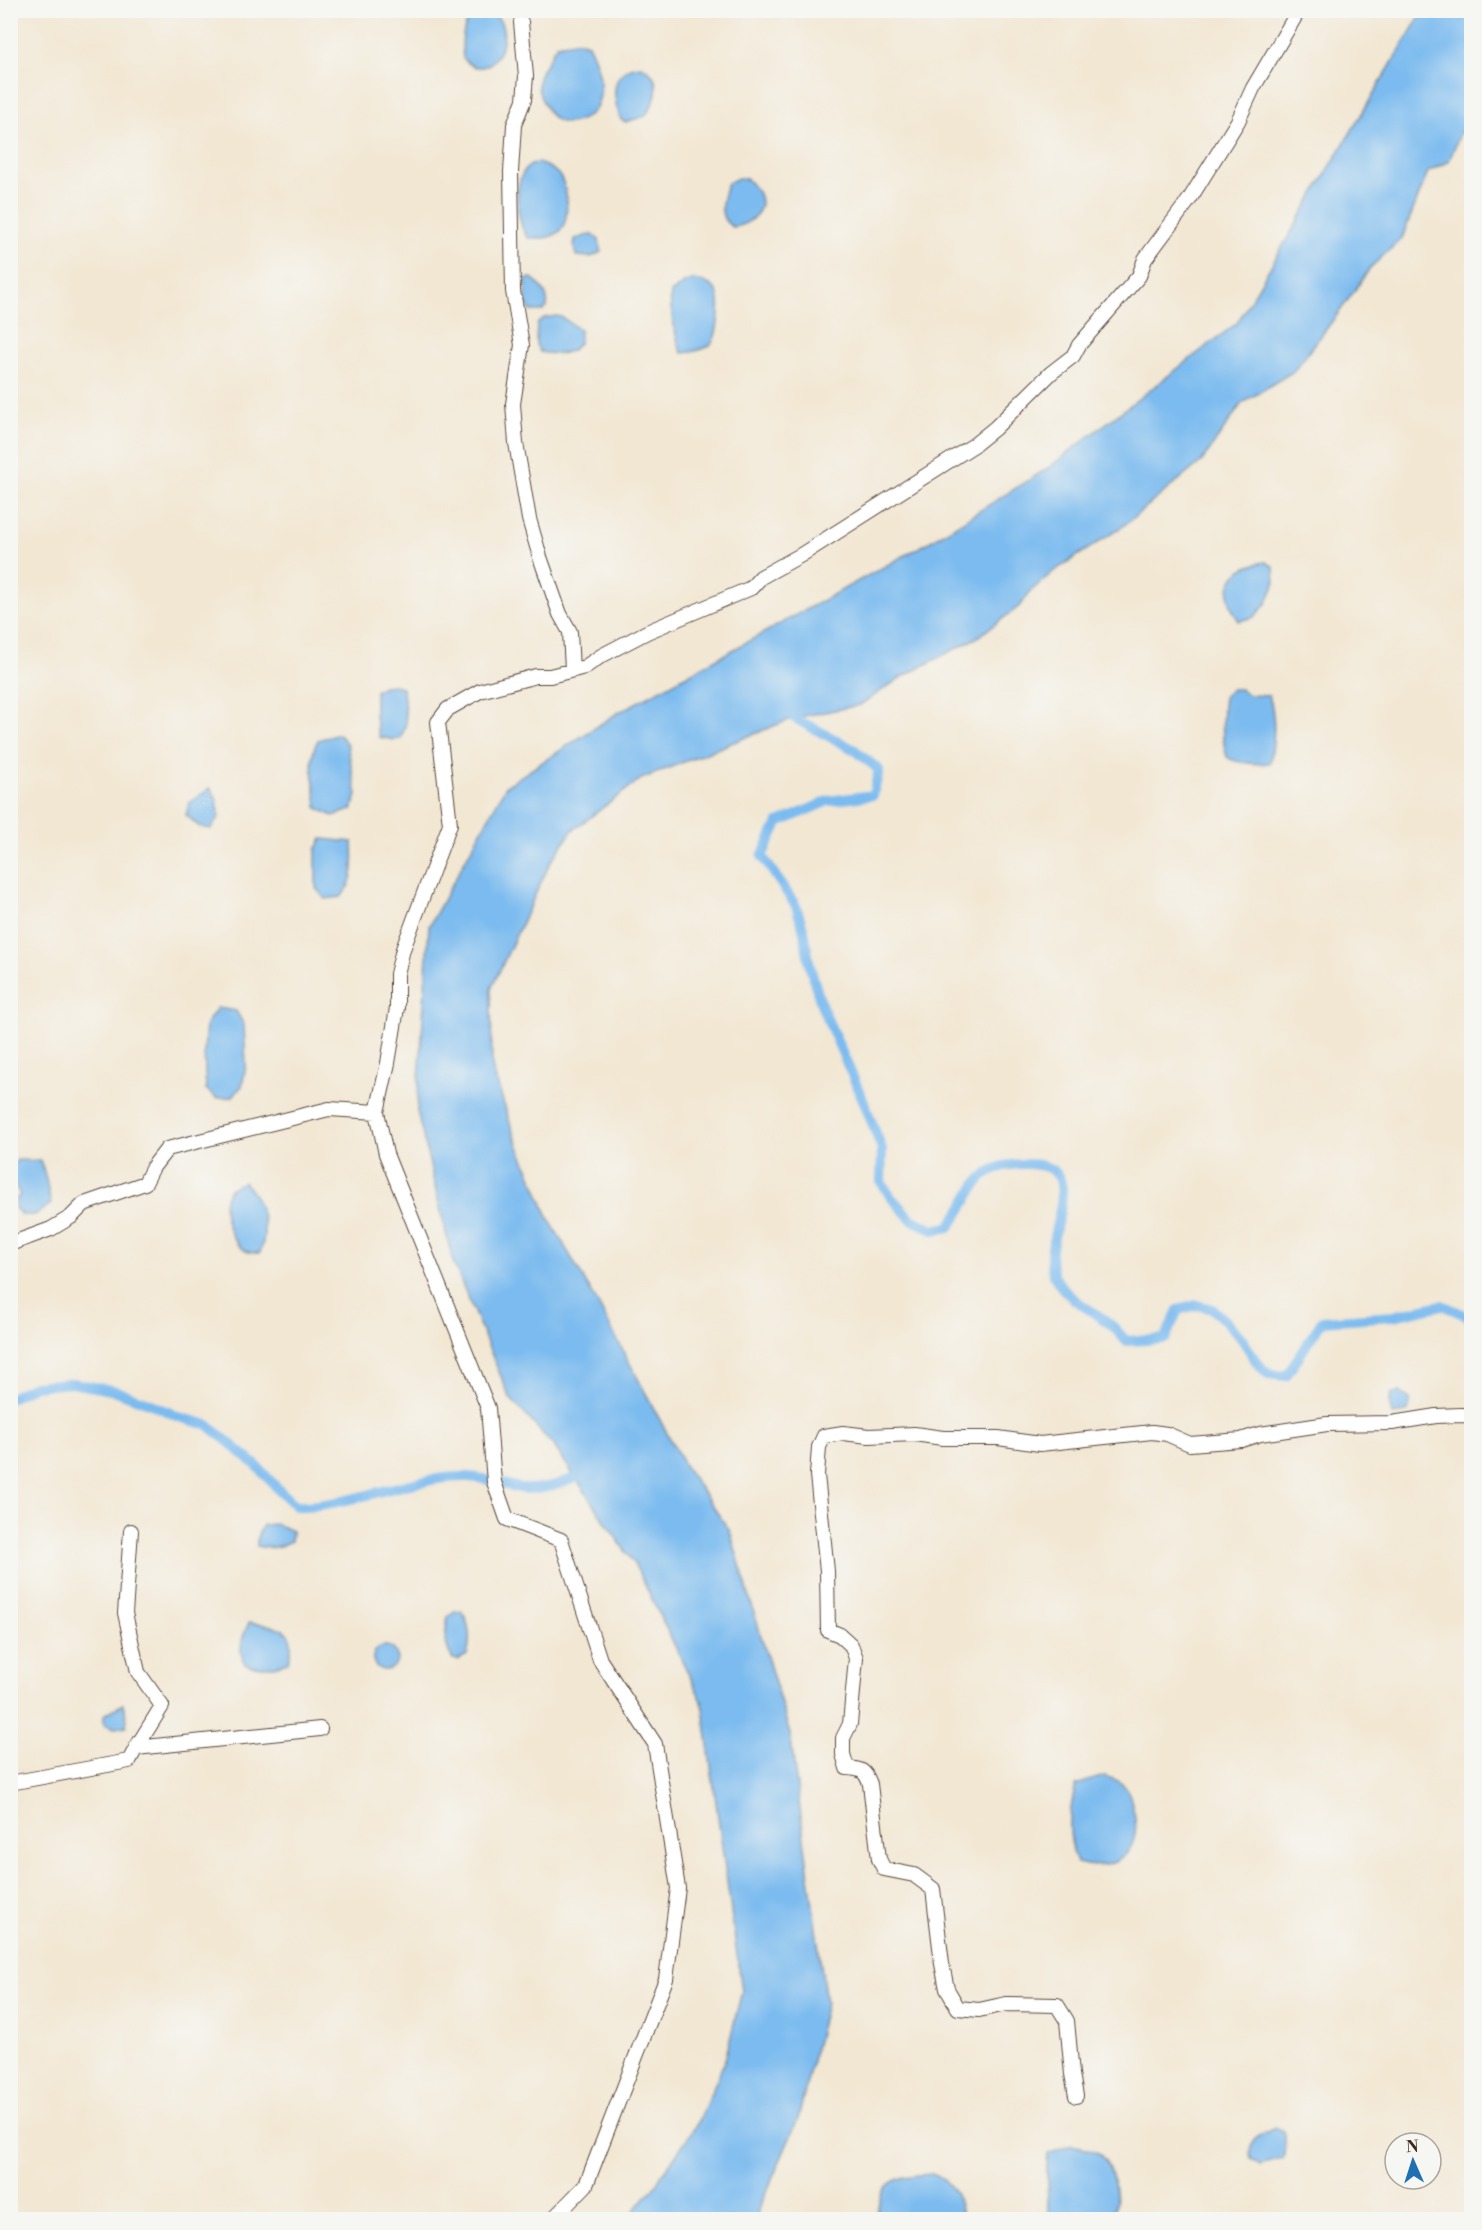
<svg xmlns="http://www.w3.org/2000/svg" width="1482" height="2230" viewBox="0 0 1482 2230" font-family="'Libre Bodoni',serif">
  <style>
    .water { fill: #7bbbef; stroke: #5b7286; stroke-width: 1.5 }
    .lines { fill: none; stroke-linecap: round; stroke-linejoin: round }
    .canal { stroke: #7bbbef; stroke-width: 10 }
    .minor-casing { stroke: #564639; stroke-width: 16 }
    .minor { stroke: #fff; stroke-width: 14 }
  </style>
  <rect width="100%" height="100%" fill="#f6f6f2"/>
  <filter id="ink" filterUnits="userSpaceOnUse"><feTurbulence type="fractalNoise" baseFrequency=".0167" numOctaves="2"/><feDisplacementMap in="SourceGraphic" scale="12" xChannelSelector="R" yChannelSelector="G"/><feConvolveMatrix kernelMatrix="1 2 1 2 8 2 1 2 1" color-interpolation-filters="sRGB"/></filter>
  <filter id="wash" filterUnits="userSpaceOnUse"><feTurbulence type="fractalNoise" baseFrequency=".008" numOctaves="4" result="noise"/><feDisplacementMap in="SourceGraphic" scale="24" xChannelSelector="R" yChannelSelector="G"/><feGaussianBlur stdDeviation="1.35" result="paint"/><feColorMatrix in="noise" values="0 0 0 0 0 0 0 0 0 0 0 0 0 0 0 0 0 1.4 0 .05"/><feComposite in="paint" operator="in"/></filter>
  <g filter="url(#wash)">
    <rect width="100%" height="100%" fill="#f2e7d3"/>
    <path class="water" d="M 1423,11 L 1471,11 L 1471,106 L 1449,161 L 1428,172 L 1402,238 L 1371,267 L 1340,311 L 1294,371 L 1242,403 L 1202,461 L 1122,527 L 1054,571 L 1031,591 L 1020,606 L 976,638 L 902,677 L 860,705 L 794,718 L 641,779 L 572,831 L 550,863 L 491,989 L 492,1067 L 513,1132 L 549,1219 L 596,1300 L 684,1465 L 730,1531 L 790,1734 L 826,2003 L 798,2119 L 755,2219 L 627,2219 L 654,2187 L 699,2121 L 725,2060 L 742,1991 L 702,1701 L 636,1567 L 554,1446 L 510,1398 L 453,1262 L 417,1111 L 429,926 L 506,786 L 616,714 L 931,541 L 1048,468 L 1237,323 Z
      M 488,12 C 523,22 492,92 463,58 C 461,42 462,23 475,13 Z
      M 578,41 L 588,44 C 597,62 606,88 596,107 C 589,120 567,128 555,119 C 550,116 547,109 544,104 C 536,90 536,79 545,65 C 550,59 551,51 557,45 Z
      M 641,66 C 664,77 658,99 645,116 L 626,122 L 621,120 C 612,97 609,69 641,66 Z
      M 538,163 C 547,166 557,170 561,178 C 568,190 570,222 559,232 C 551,239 538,238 528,238 C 515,223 510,165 538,163 Z
      M 738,178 L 747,179 C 751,184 757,189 759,194 C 767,212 748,225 733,227 C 716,219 722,197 728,183 Z
      M 592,234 L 599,240 L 601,252 L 591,257 L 576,256 L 574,248 L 575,239 Z
      M 532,278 C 541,285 549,295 547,307 L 542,311 L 530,311 L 526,301 L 526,279 Z
      M 693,280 C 702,281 712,283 717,292 C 722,302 718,340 709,346 C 701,351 691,352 682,353 C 676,340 669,307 671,293 L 685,282 Z
      M 557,316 L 563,318 L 580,330 L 579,343 C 571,355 554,355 540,352 L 536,344 L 537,324 L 544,318 Z
      M 1266,562 L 1274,567 L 1275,583 L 1266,604 L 1254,617 L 1239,621 C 1218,591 1230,566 1266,562 Z
      M 394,685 L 401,687 L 403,690 L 406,723 L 401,738 L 395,740 L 379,737 L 375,716 L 375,691 L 383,686 Z
      M 1232,689 L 1240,689 L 1249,695 L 1269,696 C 1276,716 1274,742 1270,763 C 1259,764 1236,764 1227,757 C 1221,737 1222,717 1224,696 Z
      M 339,734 L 347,744 L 357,795 L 352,810 L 333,816 L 317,808 C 316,784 306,761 318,740 Z
      M 210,788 L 217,800 L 219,817 L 211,829 L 200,827 L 186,815 L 190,802 Z
      M 322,839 L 353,842 C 354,862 355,882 341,897 L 325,899 L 316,888 L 316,850 Z
      M 217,1008 L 236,1011 L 244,1025 L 246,1065 L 242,1086 L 232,1097 L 216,1098 L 206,1089 L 204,1052 L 206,1024 Z
      M 17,1160 L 40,1161 C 47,1174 47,1189 51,1204 L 35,1215 L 22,1215 L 15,1208 L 16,1199 L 20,1195 L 12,1179 L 11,1169 Z
      M 244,1182 C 263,1202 269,1228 260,1253 C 256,1253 250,1253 246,1251 C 230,1242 218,1208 228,1192 C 232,1186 238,1184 244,1182 Z
      M 1400,1392 L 1410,1399 L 1409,1409 L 1406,1413 L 1393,1415 C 1389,1407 1389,1402 1392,1393 Z
      M 276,1524 L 292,1531 L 291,1541 C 279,1548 270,1549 257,1546 L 257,1537 L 263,1525 Z
      M 462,1611 C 470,1624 471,1641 467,1655 L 458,1660 L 453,1659 C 444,1647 445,1632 448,1617 L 455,1612 Z
      M 249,1623 C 276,1626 300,1625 288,1662 C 273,1667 260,1669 245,1664 C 237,1651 242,1636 249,1623 Z
      M373 1658a12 12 0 1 1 24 0a12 12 0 1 1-24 0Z
      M 123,1704 L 127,1718 L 126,1726 L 115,1728 L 104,1724 L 104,1715 Z
      M 1104,1776 C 1109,1778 1117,1779 1121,1783 C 1129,1789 1131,1799 1133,1808 C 1144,1850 1118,1874 1077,1863 C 1067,1839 1069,1810 1076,1785 Z
      M 1276,2128 L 1283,2131 C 1285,2141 1286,2149 1283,2159 L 1260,2165 L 1251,2159 C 1247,2139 1259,2135 1276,2128 Z
      M 1072,2145 C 1079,2147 1090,2148 1096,2152 C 1115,2164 1119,2200 1113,2219 L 1048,2219 C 1049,2197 1045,2176 1048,2154 Z
      M 932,2174 C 952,2181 961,2199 962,2219 L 877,2219 C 878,2179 898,2176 932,2174 Z"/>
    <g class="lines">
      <path class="canal" d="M 794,718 L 855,750 L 879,770 L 873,795 L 828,801 L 778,823 L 762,856 L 796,906 L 804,931 L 810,967 L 822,1007 L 864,1102 L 882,1149 L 881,1182 L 891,1197 L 911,1219 L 933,1230 L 949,1227 C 977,1192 973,1162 1029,1164 C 1097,1166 1036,1242 1055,1277 C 1066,1299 1091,1309 1110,1324 C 1116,1329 1121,1335 1126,1341 L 1165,1339 L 1178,1310 L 1197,1305 L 1213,1309 L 1240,1336 L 1258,1364 L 1268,1374 L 1286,1376 L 1322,1321 L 1393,1316 L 1442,1305 L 1465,1315 L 1472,1320
        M 10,1398 L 34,1386 L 72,1383 L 116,1391 L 149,1403 L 179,1417 L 208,1425 L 257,1466 L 278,1489 L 296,1506 C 353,1507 408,1476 468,1477 C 488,1477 508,1487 527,1489 C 546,1490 564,1482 580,1476"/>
    </g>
  </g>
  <g filter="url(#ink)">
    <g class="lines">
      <g class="minor-casing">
        <path id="minor" d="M 521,22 L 526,76 L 524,100 L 514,125 L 511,172 L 513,291 L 522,345 L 513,404 L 516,443 L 529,519 L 540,557 L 560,614 L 570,632 L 572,670
          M 10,1244 L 51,1229 L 71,1217 L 84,1204 L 145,1183 L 153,1167 L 167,1149 L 329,1109 L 377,1112
          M 131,1531 L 125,1613 L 138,1672 L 162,1706 L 136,1748
          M 10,1783 L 129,1761 L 136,1748 L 320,1729
          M 1076,2096 L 1072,2074 L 1067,2021 L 1057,2005 L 1006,2004 L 979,2010 L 958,2008 L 947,1989 L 942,1964 L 933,1889 L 914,1875 L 884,1869 L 879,1859 L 870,1784 C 865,1770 861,1769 847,1768 L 843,1754 L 843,1738 L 850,1724 L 856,1658 L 851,1645 L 840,1635 L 828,1630 L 827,1571 L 817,1475 L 819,1447 L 824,1436 L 843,1433 L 869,1436 L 914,1434 L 943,1438 L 998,1438 L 1040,1444 L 1152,1432 L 1167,1434 L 1190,1444 L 1241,1440 L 1260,1434 L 1327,1424 L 1392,1423 L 1436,1416 L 1461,1415 L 1472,1416
          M 552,2220 L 586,2185 L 666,1979 L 678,1888 L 655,1744 L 600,1660 L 561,1540 L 507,1519 L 494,1482 L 488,1408 L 386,1154 L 377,1112 L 388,1063 L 397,1008 L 397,974 L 403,949 L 450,824 L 438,722 L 448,709 L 480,691 L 536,676 L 550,676 L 585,667 L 601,656 L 647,632 L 751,588 L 761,577 L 801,555 L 974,445 L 995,428 L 1051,373 L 1073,356 L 1079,345 L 1139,276 L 1145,259 L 1189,200 L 1238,121 L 1253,88 L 1299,10"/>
      </g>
      <use href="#minor" class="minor"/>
    </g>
  </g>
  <rect width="1482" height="2230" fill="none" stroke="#f6f6f2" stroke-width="36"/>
  <g transform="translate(1413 2161) rotate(357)"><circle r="28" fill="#f6f6f2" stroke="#aba49d" stroke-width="1.5"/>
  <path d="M0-4.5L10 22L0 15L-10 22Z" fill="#1f6fb2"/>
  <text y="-9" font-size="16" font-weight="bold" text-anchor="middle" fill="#3b2a1e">N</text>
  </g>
</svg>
